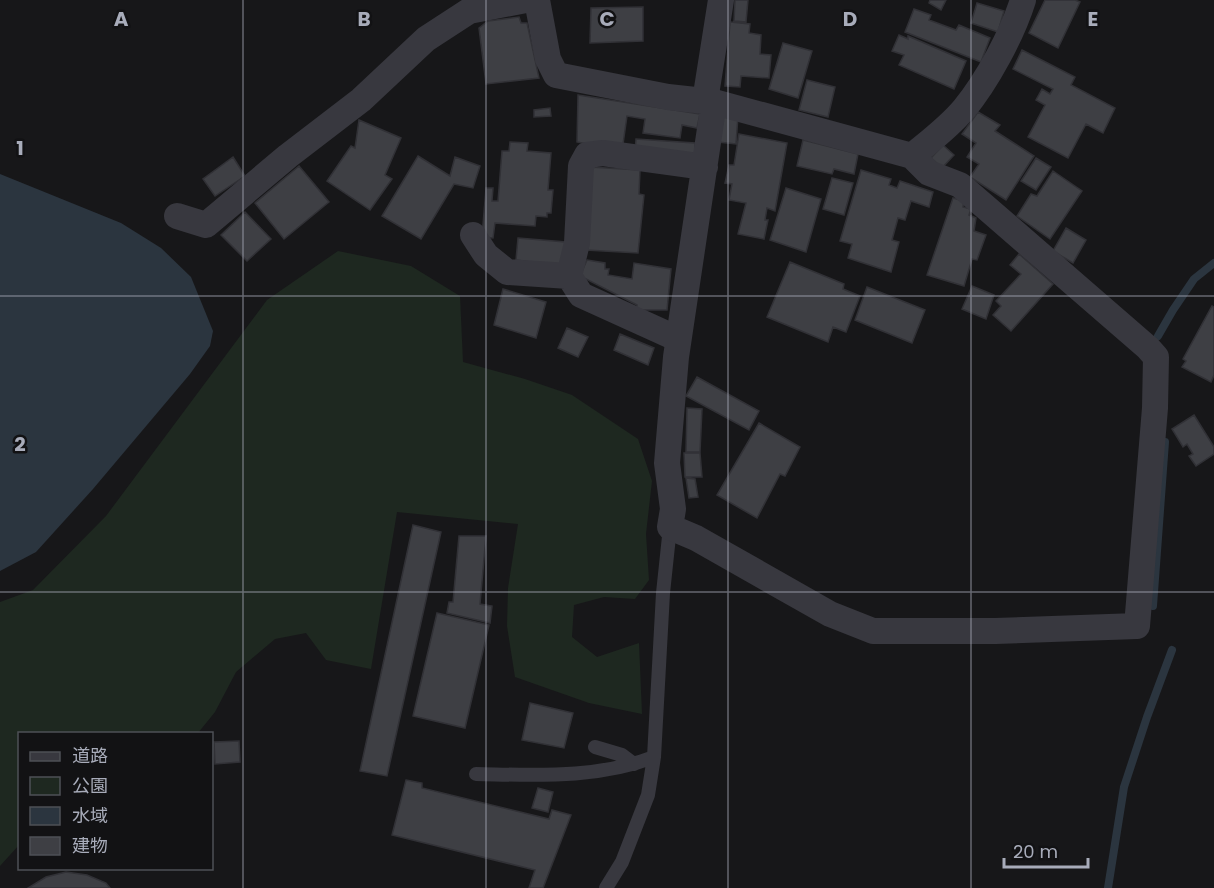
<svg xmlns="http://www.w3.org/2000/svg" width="1214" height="888" viewBox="0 0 1214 888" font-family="Poppins,'Noto Sans JP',sans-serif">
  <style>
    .green { fill: #1e2820 }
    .water { fill: #2b353f }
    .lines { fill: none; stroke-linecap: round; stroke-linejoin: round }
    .stream { stroke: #2b353f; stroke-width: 8 }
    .building { fill: #3e3f44; stroke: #313136; stroke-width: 1.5 }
    .service { stroke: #38383f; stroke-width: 14 }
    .minor { stroke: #38383f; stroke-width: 26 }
    .grid { fill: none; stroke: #a8acba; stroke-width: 1.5; stroke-opacity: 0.55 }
    .grid-label { font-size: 20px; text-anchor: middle; font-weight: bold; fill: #a8acba; stroke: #121214; stroke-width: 5; stroke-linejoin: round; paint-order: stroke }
  </style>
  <rect width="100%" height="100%" fill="#171719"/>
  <path class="green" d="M 338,251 L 411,266 L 460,296 L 463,362 L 525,379 L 572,395 L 638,439 L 652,481 L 646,534 L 649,580 L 635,599 L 604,597 L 574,605 L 572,637 L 597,657 L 639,643 L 642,714 L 589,703 L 515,677 L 507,626 L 508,588 L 518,524 L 397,512 L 371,669 L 326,660 L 306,633 L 275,639 L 236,672 L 215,712 L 198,733 L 20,734 L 19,845 L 0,866 L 0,602 L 33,590 L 106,516 L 267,300 Z"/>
  <path class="water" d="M 0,174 L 121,223 L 161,248 L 191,277 L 213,331 L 210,346 L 190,374 L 93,489 L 36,552 L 0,571 Z"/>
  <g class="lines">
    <path class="stream" d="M 1158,336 L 1173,310 L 1194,279 L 1214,263
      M 1153,606 L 1165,442
      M 1108,888 L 1124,787 L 1147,717 L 1172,650"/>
  </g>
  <path class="building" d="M 735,0 L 748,0 L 746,22 L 734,21 Z
    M 930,0 L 946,0 L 941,10 L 929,3 Z
    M 1045,0 L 1075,0 L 1080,2 L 1058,48 L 1029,33 Z
    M 977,3 L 1004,11 L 998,32 L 971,23 Z
    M 643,7 L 643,41 L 590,43 L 591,8 Z
    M 914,9 L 931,15 L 929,20 L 956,30 L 959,25 L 990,38 L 981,62 L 905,32 Z
    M 519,17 L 521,23 L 527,23 L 539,78 L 486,84 L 479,28 L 488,21 Z
    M 730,22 L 750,24 L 749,33 L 761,35 L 760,54 L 771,55 L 769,78 L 741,76 L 740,87 L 725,86 Z
    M 899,35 L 908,39 L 908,36 L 966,61 L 954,89 L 899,65 L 904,55 L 892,51 Z
    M 783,43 L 812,51 L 798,98 L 769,89 Z
    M 1022,50 L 1075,77 L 1071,85 L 1115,108 L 1103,133 L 1086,124 L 1068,158 L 1028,137 L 1045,105 L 1036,100 L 1042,89 L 1050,94 L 1053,89 L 1013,69 Z
    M 807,80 L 835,87 L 828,117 L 799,110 Z
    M 578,95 L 700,114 L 697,128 L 682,125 L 680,138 L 643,133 L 645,119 L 627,116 L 622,151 L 577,142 Z
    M 550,108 L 551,116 L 534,117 L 534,110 Z
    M 978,112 L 1000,125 L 995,131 L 1034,156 L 1006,200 L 970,177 L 979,164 L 967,157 L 976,143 L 962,134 Z
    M 721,115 L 738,116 L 736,144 L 718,142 Z
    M 359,120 L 401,138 L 385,175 L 392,179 L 370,210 L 327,181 L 351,146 L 355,148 Z
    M 739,134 L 787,143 L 775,211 L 767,208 L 765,220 L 768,220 L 764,239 L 738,234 L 746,203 L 729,200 L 732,184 L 725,183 L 729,165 L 734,165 Z
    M 636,139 L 695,143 L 695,157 L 635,153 Z
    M 803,140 L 858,154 L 854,174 L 834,169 L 832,174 L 797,166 Z
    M 510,142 L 528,143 L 527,151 L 551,153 L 548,190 L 553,190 L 551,213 L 547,213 L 547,217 L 536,216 L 535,226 L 495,223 L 493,238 L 482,237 L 486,188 L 493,188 L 492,201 L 498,201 L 502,151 L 509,151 Z
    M 943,145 L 954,155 L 942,168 L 931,158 Z
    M 418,156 L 450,176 L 455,157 L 480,166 L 473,188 L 454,184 L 421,239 L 382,216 Z
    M 233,157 L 245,176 L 215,196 L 203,179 Z
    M 1036,158 L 1051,167 L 1036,190 L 1021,181 Z
    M 299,166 L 329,202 L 284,239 L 255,203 Z
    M 590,167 L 640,170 L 639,194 L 644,195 L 638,253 L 586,250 Z
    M 861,170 L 891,179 L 889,185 L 897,188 L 900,181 L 933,192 L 929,207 L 911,201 L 905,220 L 898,218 L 892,240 L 899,242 L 891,272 L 848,258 L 852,244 L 840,241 Z
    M 1053,171 L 1082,191 L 1050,239 L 1017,216 L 1031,194 L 1037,196 Z
    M 832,178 L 853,183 L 844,215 L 823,209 Z
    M 786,188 L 821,199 L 806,252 L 770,240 Z
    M 953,198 L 964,201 L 963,207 L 971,209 L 969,215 L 976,218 L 974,231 L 986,235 L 977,260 L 972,259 L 964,286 L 927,275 Z
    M 245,212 L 271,239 L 247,261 L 221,235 Z
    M 1066,228 L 1086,240 L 1073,263 L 1053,251 Z
    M 518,238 L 566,242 L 565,267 L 516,260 Z
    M 1019,254 L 1053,284 L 1011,331 L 993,315 L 1001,306 L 996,301 L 1021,274 L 1010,265 Z
    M 587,260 L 605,263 L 605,269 L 609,269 L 608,275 L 632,279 L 634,263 L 671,269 L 667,310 L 636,310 L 637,305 L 580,276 Z
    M 790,262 L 844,284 L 843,289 L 860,296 L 846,332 L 833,327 L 828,342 L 767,317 Z
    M 972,286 L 994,295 L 986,319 L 962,309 Z
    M 867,287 L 925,310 L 912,343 L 855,320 Z
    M 503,289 L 546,302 L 536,338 L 494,325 Z
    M 1212,306 L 1214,307 L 1214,375 L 1211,382 L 1182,367 L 1186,361 L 1183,359 Z
    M 567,328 L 588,337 L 578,357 L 558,348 Z
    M 620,334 L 654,348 L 648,365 L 614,350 Z
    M 697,377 L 759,411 L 749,430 L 686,396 Z
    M 687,408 L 702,409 L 700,452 L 686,452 Z
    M 1194,415 L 1214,447 L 1214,454 L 1196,466 L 1189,456 L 1193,454 L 1187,444 L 1183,447 L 1172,429 Z
    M 759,423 L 800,447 L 785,476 L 780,474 L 757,518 L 717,495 Z
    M 684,453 L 700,453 L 702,477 L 685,477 Z
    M 686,478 L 695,479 L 698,497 L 689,498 Z
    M 413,525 L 441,532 L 387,776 L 360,771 Z
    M 459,536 L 486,536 L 480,604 L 492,606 L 490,623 L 447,613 L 449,602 L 453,602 Z
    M 437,613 L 489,625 L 465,728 L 413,716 Z
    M 530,703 L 573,713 L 564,748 L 522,740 Z
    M 239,741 L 240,762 L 215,764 L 214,742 Z
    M 406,780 L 422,783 L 422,788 L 549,819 L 552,810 L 571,815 L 543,888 L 529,888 L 535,870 L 392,835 Z
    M 538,788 L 553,792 L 548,812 L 532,808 Z
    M 66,872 L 87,875 L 106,883 L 110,888 L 28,888 L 46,877 Z"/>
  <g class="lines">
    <path class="service" d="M 595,747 L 622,755 L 634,764
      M 476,774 C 537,775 596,779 654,757
      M 606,888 L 622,862 L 648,795 L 654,757 L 663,593 L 670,527"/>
    <path class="minor" d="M 537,0 L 548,59 L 556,75 L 668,97 L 714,102 L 912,156 L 929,173 L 960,185 L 1148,348 L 1156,357 L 1155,408 L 1137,626 L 995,631 L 873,631 L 830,614 L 696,538 L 670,527 L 673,509 L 667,463 L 676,357 L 714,102
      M 705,101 L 721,0
      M 912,156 C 930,141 949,127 964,109 C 987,81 1012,35 1023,0
      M 177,216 L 206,225 L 288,156 L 361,100 L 426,39 L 469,11 L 526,0
      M 473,235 L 486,255 L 507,272 L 569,276 L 581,295 L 678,339
      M 569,276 L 577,243 L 581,166 L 587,155 L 603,153 L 705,167"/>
  </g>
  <path class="grid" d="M 243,0 L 243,888M 486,0 L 486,888M 728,0 L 728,888M 971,0 L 971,888M 0,296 L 1214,296M 0,592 L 1214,592"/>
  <g class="grid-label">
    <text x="121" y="26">A</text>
    <text x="364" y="26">B</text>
    <text x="607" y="26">C</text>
    <text x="850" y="26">D</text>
    <text x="1093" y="26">E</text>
    <text x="20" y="155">1</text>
    <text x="20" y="451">2</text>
  </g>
  <rect x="18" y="732" width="195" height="138" fill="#121214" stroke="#4e5056" stroke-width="1.5"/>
  <rect x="30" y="752" width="30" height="9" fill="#38383f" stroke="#4e5056" stroke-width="1.5"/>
  <text x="72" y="762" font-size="18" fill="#a8acba">道路</text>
  <rect x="30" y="777" width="30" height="18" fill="#1e2820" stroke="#4e5056" stroke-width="1.5"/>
  <text x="72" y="792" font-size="18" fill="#a8acba">公園</text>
  <rect x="30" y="807" width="30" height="18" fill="#2b353f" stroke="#4e5056" stroke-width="1.5"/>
  <text x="72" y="822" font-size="18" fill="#a8acba">水域</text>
  <rect x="30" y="837" width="30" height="18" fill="#3e3f44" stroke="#4e5056" stroke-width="1.5"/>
  <text x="72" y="852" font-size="18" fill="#a8acba">建物</text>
  <path d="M1004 858v9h84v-9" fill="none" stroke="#a8acba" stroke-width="3"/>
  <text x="1013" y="858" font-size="18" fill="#a8acba" stroke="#121214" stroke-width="4.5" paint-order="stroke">20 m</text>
</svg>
